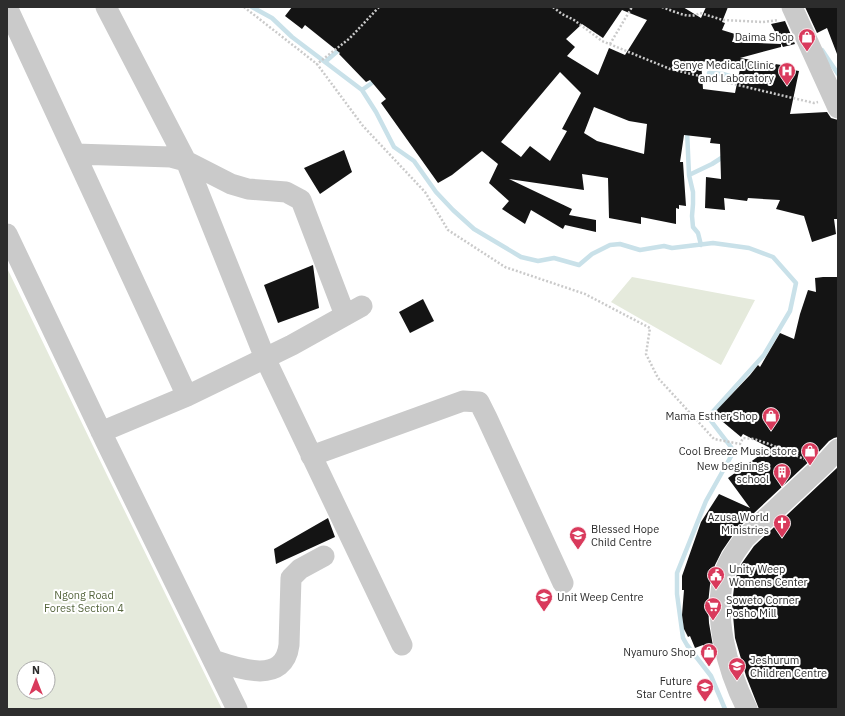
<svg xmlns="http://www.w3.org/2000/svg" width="845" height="716" viewBox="0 0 845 716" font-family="'IBM Plex Sans',sans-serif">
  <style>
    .green { fill: #e5eadc; fill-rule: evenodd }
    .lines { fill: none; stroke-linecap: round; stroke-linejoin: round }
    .stream { stroke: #c9e1e9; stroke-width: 4.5 }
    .building { fill: #141414; fill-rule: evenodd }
    .path { stroke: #cacaca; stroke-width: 2.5; stroke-dasharray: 2 2; stroke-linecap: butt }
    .minor { stroke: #cacaca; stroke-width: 21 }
    .labels { text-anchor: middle; stroke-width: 4; stroke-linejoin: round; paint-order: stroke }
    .poi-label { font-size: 11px; fill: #2d2d2d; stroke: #fff; text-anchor: end }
    .park-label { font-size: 11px; fill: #56663e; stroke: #fff }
  </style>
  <rect width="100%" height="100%" fill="#fff"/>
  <path class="green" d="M 7,268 L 107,475 L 222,709 L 7,709 ZM 24,668 L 48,668 L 48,692 L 24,692 Z
    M 632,277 L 755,300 L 721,365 L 611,302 Z"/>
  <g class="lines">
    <path class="stream" d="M 252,7 L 272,18 L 292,37 L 362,90 L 376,112 L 394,147 L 414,161 L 436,192 L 453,210 L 474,229 L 521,257 L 538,261 L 554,258 L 579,265 L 592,254 L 610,245 L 620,244 L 640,250 L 664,246 L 672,248 L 713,243 L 749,248 L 773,257 L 796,283 L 790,311 L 764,355 L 708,417 L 734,451 L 706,501 L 677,573 L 677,594 L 683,638 L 687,645 L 711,676 L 725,709
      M 822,50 L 838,74
      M 325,62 L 341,48
      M 709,73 L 723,74 L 736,78 L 739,86
      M 362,90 L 376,80
      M 687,130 L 689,175
      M 701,245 L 698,233 L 693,227 L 692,216 L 693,204 L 693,192 L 689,175 L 712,164 L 726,155"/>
  </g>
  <path class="building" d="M 292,7 L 683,7 L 701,18 L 706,7 L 728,7 L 722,22 L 725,23 L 722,30 L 735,34 L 732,42 L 781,44 L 781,47 L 740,58 L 793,67 L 793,70 L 799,71 L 790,114 L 827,112 L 831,118 L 838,120 L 838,219 L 834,219 L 836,234 L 812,242 L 804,216 L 776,209 L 780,200 L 748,198 L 747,201 L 724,198 L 725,210 L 705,208 L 706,177 L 721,179 L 720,144 L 710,143 L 711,138 L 684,135 L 680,162 L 683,162 L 686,206 L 679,205 L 679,209 L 676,208 L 676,224 L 641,217 L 641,224 L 609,218 L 608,178 L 582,174 L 584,190 L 509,179 L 572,209 L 569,215 L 596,220 L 596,232 L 565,225 L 563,229 L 531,210 L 525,224 L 502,209 L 509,201 L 489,183 L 498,164 L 482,151 L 452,175 L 438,183 L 381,103 L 386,99 L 370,80 L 366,82 L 339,54 L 340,53 L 305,25 L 302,29 L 285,16 ZM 622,10 L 647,20 L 625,55 L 609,48 L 598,75 L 567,56 L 575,47 L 566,39 L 582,24 L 603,38 ZM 731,60 L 730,68 L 740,69 L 735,93 L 703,89 L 701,61 L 718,64 ZM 560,72 L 581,93 L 562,129 L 567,131 L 550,161 L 530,146 L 521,157 L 501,142 ZM 594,107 L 629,121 L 647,124 L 644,154 L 597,141 L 584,133 Z
    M 805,7 L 838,7 L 838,54 L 837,54 L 827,28 L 817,33 Z
    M 785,21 L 795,44 L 783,47 L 771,24 Z
    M 344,150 L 352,172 L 320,194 L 304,168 Z
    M 313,265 L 319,308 L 278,323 L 264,285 Z
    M 823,277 L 838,277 L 838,437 L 834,438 L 829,441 L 817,454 L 737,529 L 722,551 L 715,565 L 710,585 L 708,604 L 709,623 L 715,658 L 708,661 L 703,645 L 695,648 L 690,636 L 688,637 L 684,629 L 682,615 L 684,590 L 682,590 L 682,576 L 701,522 L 719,494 L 750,508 L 728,478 L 770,448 L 743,434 L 741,437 L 717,417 L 718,416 L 714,413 L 750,375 L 758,365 L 760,367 L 780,333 L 794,339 L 800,314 L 808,290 L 816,292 L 815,278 Z
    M 423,299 L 434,321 L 410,333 L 399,312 Z
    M 838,467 L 838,709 L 759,709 L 746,676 L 735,638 L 732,604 L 734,588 L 737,573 L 742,563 L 754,546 Z
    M 328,518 L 335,537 L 276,564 L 274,549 Z"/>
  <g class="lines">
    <path class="path" d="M 244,7 L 317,64
      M 379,7 L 350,38 L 317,64 L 363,126 L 425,192 L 448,230 L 505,267 L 585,294 L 650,328 L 646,354 L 658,378 L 714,439 L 740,444 L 743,438 L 754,439 L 769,444 L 804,459
      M 553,7 L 562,14 L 574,20 L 602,41 L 670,69 L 814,103 L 818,102
      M 662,7 C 674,11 689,20 700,13 L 723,20 L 763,22 L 778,20
      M 610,44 L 632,7"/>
    <path class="minor" d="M 7,7 L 187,396
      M 106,7 L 186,161 L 265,358 L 402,645
      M 792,7 L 838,108
      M 75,154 L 171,157 L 186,161 L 231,184 L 248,189 L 286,192 L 301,200 L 345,315
      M 7,234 L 106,442 L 237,709
      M 101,432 L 187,396 L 292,345 L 362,306
      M 311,456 L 463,401 L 479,402 L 487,418 L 563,583
      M 213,660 C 237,668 284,686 289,645 L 291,578 L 300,569 L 324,556
      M 747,709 C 727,669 711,613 726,569 C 730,557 738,548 745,538 L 826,462 L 838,449"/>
  </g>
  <defs>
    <g id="shop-pin" transform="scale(0.9)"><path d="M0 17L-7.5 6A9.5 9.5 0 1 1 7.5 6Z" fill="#d93a5c" stroke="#fff"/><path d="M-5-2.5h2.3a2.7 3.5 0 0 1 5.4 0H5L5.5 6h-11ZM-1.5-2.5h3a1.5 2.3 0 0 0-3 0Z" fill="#fff"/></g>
    <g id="hospital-pin" transform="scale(0.9)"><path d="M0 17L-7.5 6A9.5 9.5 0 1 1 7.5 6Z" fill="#d93a5c" stroke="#fff"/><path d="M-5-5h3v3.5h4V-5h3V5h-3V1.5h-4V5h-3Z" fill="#fff"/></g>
    <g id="building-pin" transform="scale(0.9)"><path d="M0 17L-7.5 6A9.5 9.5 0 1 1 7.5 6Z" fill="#d93a5c" stroke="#fff"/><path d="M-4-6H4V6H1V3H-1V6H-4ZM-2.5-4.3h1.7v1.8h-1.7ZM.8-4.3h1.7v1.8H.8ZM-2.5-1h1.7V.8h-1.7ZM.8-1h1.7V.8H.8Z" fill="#fff"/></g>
    <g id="church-pin" transform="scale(0.9)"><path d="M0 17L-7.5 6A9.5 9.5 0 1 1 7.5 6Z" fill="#d93a5c" stroke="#fff"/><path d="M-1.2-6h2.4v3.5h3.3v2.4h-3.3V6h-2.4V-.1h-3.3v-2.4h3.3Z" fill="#fff"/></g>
    <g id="school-pin" transform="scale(0.9)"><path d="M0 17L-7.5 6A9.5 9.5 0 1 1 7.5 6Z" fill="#d93a5c" stroke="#fff"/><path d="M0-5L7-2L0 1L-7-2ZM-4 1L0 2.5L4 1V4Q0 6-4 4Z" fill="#fff"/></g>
    <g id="civic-pin" transform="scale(0.9)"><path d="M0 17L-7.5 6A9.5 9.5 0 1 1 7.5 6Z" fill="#d93a5c" stroke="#fff"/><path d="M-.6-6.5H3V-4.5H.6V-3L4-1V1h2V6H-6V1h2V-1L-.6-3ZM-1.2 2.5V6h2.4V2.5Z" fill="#fff"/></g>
    <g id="supermarket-pin" transform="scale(0.9)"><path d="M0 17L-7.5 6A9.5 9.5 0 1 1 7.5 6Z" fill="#d93a5c" stroke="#fff"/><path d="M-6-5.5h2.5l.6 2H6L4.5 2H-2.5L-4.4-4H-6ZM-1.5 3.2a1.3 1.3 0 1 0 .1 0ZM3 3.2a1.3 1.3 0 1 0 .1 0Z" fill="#fff"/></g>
  </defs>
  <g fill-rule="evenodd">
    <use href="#shop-pin" x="807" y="37"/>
    <use href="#hospital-pin" x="787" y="71"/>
    <use href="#shop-pin" x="771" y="416"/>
    <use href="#shop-pin" x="810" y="451"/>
    <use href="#building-pin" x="782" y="472"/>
    <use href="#church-pin" x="782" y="523"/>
    <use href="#school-pin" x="578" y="535"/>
    <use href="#civic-pin" x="716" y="575"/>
    <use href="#school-pin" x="544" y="597"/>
    <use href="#supermarket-pin" x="713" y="606"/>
    <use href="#shop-pin" x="709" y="652"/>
    <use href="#school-pin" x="737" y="666"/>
    <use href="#school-pin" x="705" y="687"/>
  </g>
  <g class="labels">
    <g class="poi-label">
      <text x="794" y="41">Daima Shop</text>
      <text x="774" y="69">Senye Medical Clinic<tspan x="774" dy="13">and Laboratory</tspan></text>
      <text x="758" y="420">Mama Esther Shop</text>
      <text x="797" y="455">Cool Breeze Music store</text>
      <text x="769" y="470">New beginings<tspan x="769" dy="13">school</tspan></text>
      <text x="769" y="521">Azusa World<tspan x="769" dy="13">Ministries</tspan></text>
      <text x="591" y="533" text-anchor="start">Blessed Hope<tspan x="591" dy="13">Child Centre</tspan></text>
      <text x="729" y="573" text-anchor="start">Unity Weep<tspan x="729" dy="13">Womens Center</tspan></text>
      <text x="557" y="601" text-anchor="start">Unit Weep Centre</text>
      <text x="726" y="604" text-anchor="start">Soweto Corner<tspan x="726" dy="13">Posho Mill</tspan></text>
      <text x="696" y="656">Nyamuro Shop</text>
      <text x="750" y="664" text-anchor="start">Jeshurum<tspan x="750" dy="13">Children Centre</tspan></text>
      <text x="692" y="685">Future<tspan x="692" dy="13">Star Centre</tspan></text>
    </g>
    <g class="park-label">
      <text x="84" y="599">Ngong Road<tspan x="84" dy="13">Forest Section 4</tspan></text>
    </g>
  </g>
  <rect width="845" height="716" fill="none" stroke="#2d2d2d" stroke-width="16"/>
  <g transform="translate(36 680)"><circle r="19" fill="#ffffff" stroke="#ababab"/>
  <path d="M0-3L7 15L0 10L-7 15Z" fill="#d93a5c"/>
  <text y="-6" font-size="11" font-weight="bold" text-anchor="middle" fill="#2d2d2d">N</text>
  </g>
</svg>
